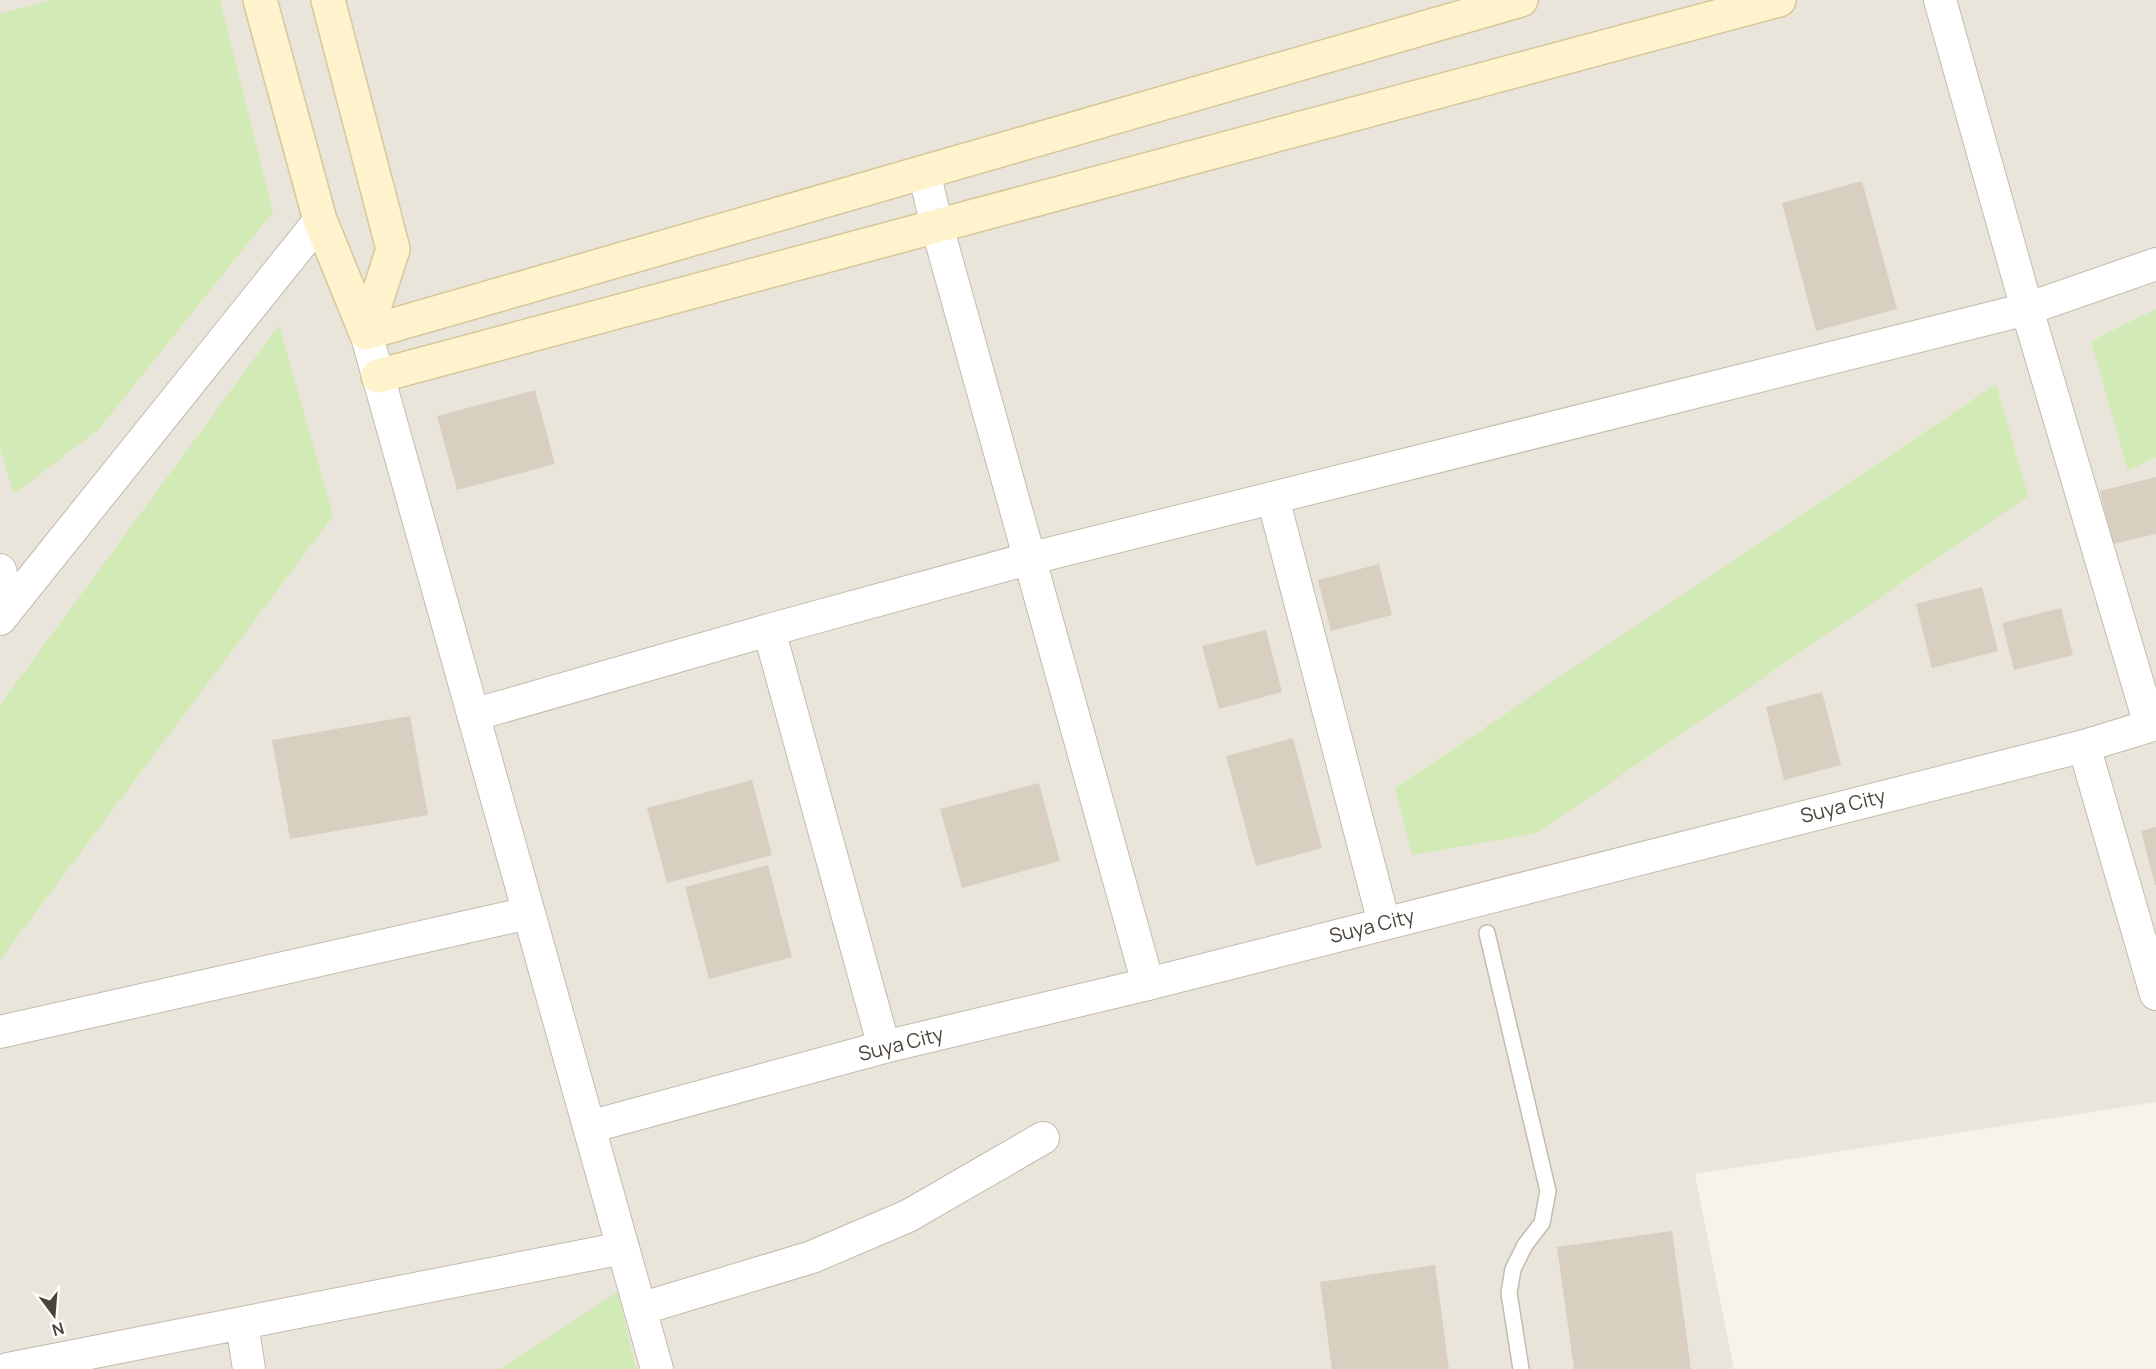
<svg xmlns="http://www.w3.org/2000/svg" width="2156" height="1369" viewBox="0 0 2156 1369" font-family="Manrope,sans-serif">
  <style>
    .residential { fill: #eae5da }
    .green { fill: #d2eab5 }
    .building { fill: #d8cfc1 }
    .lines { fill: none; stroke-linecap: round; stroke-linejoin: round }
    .lane-casing { stroke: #c2bbae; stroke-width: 18 }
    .street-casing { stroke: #c2bbae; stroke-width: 34 }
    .secondary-casing { stroke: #d6c79b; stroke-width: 36 }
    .lane { stroke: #fff; stroke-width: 15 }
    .street { stroke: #fff; stroke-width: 32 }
    .secondary { stroke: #fff3cd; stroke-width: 33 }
    .labels { text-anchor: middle; stroke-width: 6; stroke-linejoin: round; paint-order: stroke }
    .street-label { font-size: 20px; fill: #4b4439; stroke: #fff }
  </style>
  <rect width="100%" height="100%" fill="#f6f3ec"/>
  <path class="residential" d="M 0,0 L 2156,0 L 2156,1102 L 1695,1174 L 1734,1369 L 0,1369 Z"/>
  <path class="green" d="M 51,0 L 220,0 L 273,212 L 98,430 L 14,494 L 0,449 L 0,14 Z
    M 2156,309 L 2156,457 L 2128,471 L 2091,341 Z
    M 279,325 L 333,516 L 0,960 L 0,705 Z
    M 1996,384 L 2028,496 L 1537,833 L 1412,855 L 1395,788 Z
    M 618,1292 L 636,1369 L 500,1369 Z"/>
  <path class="building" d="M 1862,181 L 1897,309 L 1816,331 L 1782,203 Z
    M 535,390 L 555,464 L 457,490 L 437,416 Z
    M 2156,477 L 2156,534 L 2113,544 L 2100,491 Z
    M 1379,564 L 1392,615 L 1331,631 L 1318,580 Z
    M 1982,587 L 1998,651 L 1932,668 L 1916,604 Z
    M 2061,608 L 2073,655 L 2014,670 L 2002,623 Z
    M 1266,630 L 1282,692 L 1219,709 L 1202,646 Z
    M 1822,692 L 1841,765 L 1784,780 L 1766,707 Z
    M 410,716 L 428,815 L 290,839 L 272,740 Z
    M 1293,738 L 1322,848 L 1256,866 L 1226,756 Z
    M 752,780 L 772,855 L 667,883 L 647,808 Z
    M 1039,783 L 1060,861 L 962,888 L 940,809 Z
    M 2156,827 L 2156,885 L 2155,885 L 2141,831 Z
    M 768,865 L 792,957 L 709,979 L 685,887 Z
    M 1672,1231 L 1691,1369 L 1574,1369 L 1557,1247 Z
    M 1435,1265 L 1449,1369 L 1332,1369 L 1320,1282 Z"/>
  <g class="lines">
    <g class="lane-casing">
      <path id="lane" d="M 1487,933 L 1548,1191 L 1542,1223 L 1525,1245 L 1513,1269 L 1509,1293 L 1521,1369"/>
    </g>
    <g class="street-casing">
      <path id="street" d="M 1940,0 L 2027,309 L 2156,264
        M 924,172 L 937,226 L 1148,984
        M 366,333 L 657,1369
        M 1273,498 L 1384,923
        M 0,570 L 9,606
        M 0,619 L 320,220
        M 769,630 L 884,1047
        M 473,715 L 769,630 L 1028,559 L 2027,309 L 2150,725
        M 2084,746 L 2156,994
        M 0,1032 L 528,913
        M 589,1127 L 884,1047 L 1148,984 L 2084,746 L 2156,724
        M 640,1309 L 812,1257 L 908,1216 L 1043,1138
        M 242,1324 L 249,1369
        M 8,1369 L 623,1248"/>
    </g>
    <g class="secondary-casing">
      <path id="secondary" d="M 260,0 L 320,220 L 366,333
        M 328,0 L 393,249 L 366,333
        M 366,333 L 1521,0
        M 378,376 L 1779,0"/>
    </g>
    <use href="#lane" class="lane"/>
    <use href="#street" class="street"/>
    <use href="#secondary" class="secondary"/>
  </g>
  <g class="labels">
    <g class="street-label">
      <text transform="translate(1843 806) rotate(-14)" y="7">Suya City</text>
      <text transform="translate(1372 926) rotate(-14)" y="7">Suya City</text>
      <text transform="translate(901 1044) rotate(-14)" y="7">Suya City</text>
    </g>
  </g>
  <g transform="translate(54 1315) rotate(164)" stroke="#ffffff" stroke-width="4.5" paint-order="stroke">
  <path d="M0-4.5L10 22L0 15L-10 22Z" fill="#4b4439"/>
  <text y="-9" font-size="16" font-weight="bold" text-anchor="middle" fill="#4b4439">N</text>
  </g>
</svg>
